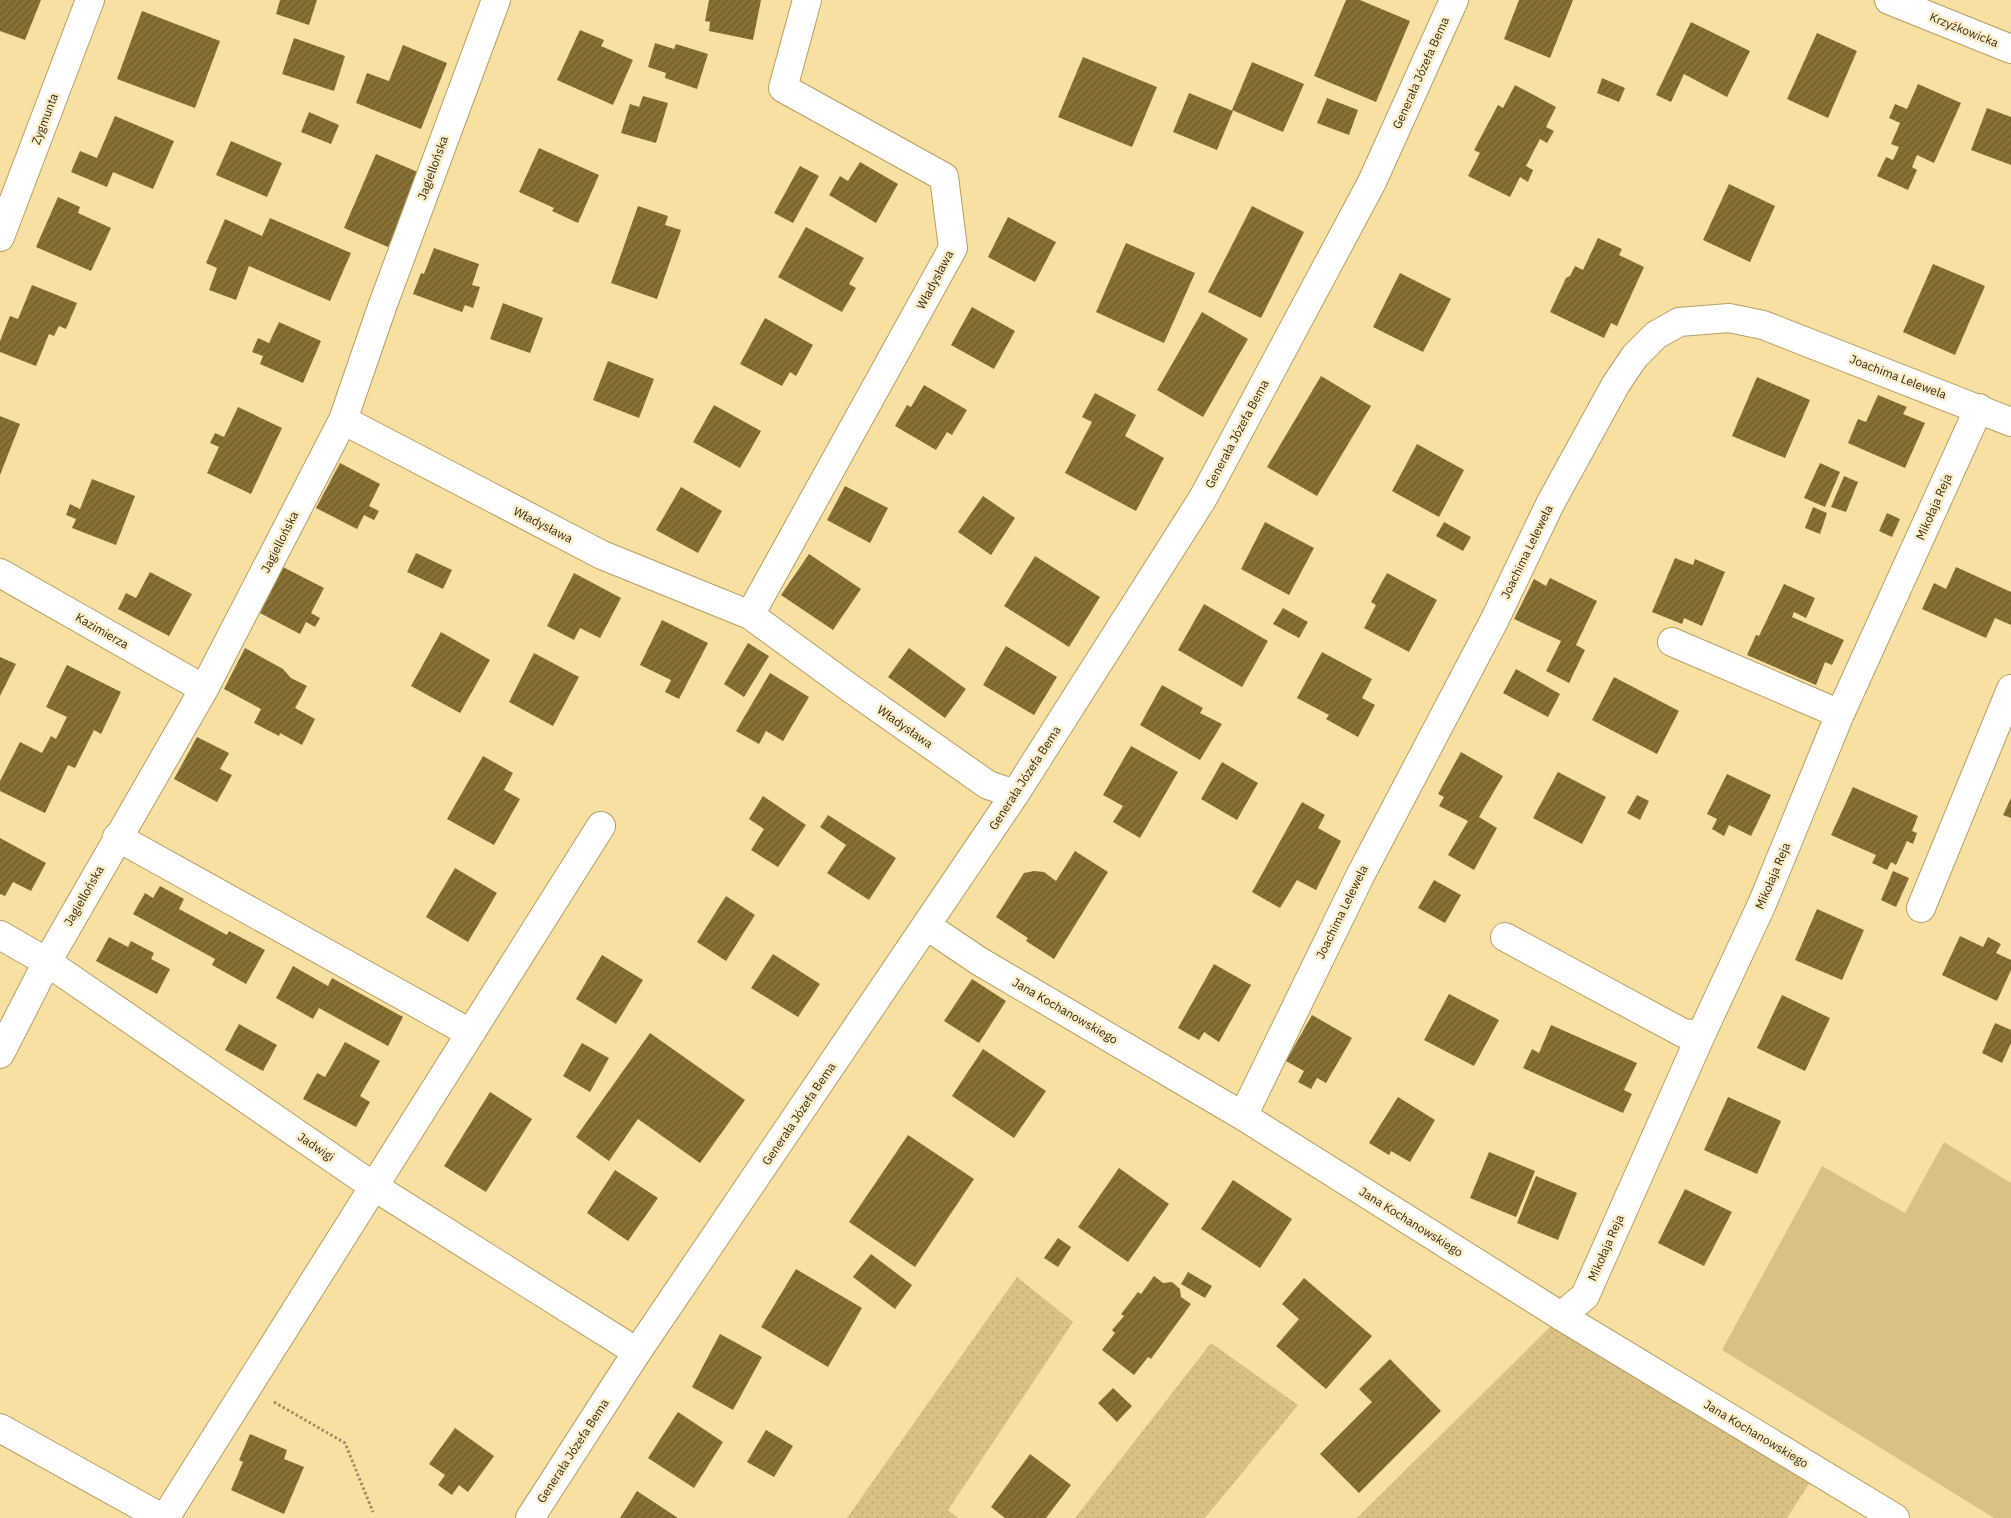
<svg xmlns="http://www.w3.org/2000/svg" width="2011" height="1518" viewBox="0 0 2011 1518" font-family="'IBM Plex Sans',sans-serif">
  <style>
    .grass { fill: url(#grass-dots) }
    .pitch { fill: #d9c183 }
    .building { fill: url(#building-hatch) }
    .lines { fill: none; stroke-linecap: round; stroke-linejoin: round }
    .minor-casing { stroke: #b69f64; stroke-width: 30 }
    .path { stroke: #9e8c5f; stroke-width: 3; stroke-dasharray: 2.5 2.5; stroke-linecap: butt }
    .minor { stroke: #fff; stroke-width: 28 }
    .labels { text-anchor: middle; stroke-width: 5; stroke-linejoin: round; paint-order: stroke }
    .street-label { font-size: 12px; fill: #342a11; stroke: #fceeca }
  </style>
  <defs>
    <pattern id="grass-dots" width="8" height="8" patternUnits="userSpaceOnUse" patternTransform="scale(1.25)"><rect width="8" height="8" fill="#d9c183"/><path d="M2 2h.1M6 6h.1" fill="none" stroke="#bba670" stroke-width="1.8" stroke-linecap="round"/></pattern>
    <pattern id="building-hatch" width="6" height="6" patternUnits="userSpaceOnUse" patternTransform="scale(1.25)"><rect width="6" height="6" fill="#877135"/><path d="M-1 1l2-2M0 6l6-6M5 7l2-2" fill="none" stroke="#6f5d2b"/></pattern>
  </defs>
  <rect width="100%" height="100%" fill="#f8e0a2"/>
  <path class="grass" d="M 1017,1277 L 1073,1322 L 948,1510 L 958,1518 L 847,1518 Z
    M 1561,1316 L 1817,1471 L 1787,1518 L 1357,1518 Z
    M 1211,1343 L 1298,1405 L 1205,1518 L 1075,1518 Z"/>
  <path class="pitch" d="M 1944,1142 L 2011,1183 L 2011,1518 L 1994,1518 L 1722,1350 L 1822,1166 L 1905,1213 Z"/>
  <path class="building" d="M 0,0 L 41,0 L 25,40 L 0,31 Z
    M 280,0 L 317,0 L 309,25 L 276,14 Z
    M 709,0 L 761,0 L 753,40 L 709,31 L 710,22 L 705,21 Z
    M 1346,0 L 1360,0 L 1410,21 L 1376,102 L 1314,76 Z
    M 1519,0 L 1573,0 L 1550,58 L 1504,39 Z
    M 142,11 L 220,41 L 195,108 L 117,79 Z
    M 1691,22 L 1750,51 L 1727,97 L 1684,74 L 1671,102 L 1656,95 Z
    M 580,30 L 604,40 L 601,46 L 633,60 L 613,105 L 557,80 Z
    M 1817,33 L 1857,51 L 1828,118 L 1787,99 Z
    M 294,38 L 345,56 L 334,91 L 282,74 Z
    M 655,43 L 674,49 L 676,44 L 708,54 L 697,89 L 665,78 L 666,73 L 648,67 Z
    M 403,45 L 447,63 L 421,129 L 356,103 L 367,73 L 389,81 Z
    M 1083,57 L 1157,87 L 1132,147 L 1058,117 Z
    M 1252,62 L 1304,84 L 1283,132 L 1232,110 Z
    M 1602,78 L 1625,88 L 1619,102 L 1597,93 Z
    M 1918,84 L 1961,103 L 1934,163 L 1917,155 L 1912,167 L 1917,170 L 1908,190 L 1877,176 L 1886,157 L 1893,160 L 1899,147 L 1891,144 L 1900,123 L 1889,118 L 1895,104 L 1907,109 Z
    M 1515,85 L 1556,107 L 1546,127 L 1554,131 L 1547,143 L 1540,139 L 1526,166 L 1533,170 L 1528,182 L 1520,177 L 1510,197 L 1468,176 L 1480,153 L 1474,150 L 1498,105 L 1503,108 Z
    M 1189,93 L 1233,111 L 1217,150 L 1173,132 Z
    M 643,96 L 668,103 L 656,143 L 621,133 L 630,104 L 639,107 Z
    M 1327,98 L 1358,110 L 1349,135 L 1317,123 Z
    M 1987,108 L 2011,117 L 2011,165 L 1971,150 Z
    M 309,112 L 339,125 L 331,144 L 301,132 Z
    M 115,116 L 174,141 L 153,189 L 113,172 L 107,187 L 71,172 L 80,151 L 97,158 Z
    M 231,141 L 282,163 L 267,197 L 216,175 Z
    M 539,148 L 599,175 L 578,223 L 552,211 L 554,208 L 519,192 Z
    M 376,154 L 420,173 L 388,247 L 344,228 Z
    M 860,162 L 898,184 L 876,223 L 829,195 L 840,176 L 848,181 Z
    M 800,166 L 819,176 L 793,223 L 774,213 Z
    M 1729,184 L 1775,206 L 1750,262 L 1703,240 Z
    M 58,197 L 80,207 L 78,213 L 111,228 L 91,271 L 36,247 Z
    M 638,206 L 668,216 L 665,225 L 681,230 L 657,299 L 611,283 Z
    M 1252,206 L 1304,232 L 1261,318 L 1208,292 Z
    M 1008,217 L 1056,242 L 1035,282 L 988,257 Z
    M 270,218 L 351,253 L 330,301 L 249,266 L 236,300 L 209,290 L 217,268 L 206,263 L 225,219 L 262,236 Z
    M 806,227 L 864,258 L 849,284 L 856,288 L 842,312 L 778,277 Z
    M 1598,238 L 1622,249 L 1619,255 L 1644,267 L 1617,326 L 1611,323 L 1604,338 L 1550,312 L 1566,278 L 1570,276 L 1575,266 L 1583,270 Z
    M 1126,243 L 1195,273 L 1164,343 L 1096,312 Z
    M 434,248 L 479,264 L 472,285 L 480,287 L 473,308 L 465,305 L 462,312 L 413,294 L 421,273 L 424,274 Z
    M 1933,264 L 1985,286 L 1955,355 L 1903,332 Z
    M 1400,273 L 1451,299 L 1423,352 L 1373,327 Z
    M 32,285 L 77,303 L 66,329 L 59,326 L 54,336 L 49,334 L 36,366 L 0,352 L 0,341 L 10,316 L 18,319 Z
    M 503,303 L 543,318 L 530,353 L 490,339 Z
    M 972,307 L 1015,331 L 994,369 L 951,345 Z
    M 1202,312 L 1248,339 L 1203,417 L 1157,390 Z
    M 765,318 L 813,345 L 796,376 L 790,372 L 782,386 L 740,364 Z
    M 279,322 L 321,341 L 303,383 L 260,364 L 263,356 L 252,352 L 258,338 L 269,343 Z
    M 608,361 L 654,379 L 639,418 L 593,400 Z
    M 1321,376 L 1371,406 L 1317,496 L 1267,467 Z
    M 1757,377 L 1810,400 L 1785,458 L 1732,436 Z
    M 924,385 L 967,410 L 952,435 L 947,432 L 936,450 L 895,426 L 907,405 L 911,407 Z
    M 1095,393 L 1136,415 L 1125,436 L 1164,458 L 1136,511 L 1065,473 L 1092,422 L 1082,417 Z
    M 1878,395 L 1907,407 L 1903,414 L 1925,423 L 1905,468 L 1848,443 L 1858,419 L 1866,422 Z
    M 714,405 L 761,431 L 740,468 L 693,442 Z
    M 238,407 L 282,428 L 251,494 L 207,473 L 219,447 L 210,443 L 215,433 L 224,437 Z
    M 0,416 L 20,424 L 0,475 Z
    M 1417,444 L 1464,470 L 1439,517 L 1392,491 Z
    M 340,463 L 380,484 L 369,506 L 379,511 L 374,520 L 364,515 L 357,529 L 316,508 Z
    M 1820,463 L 1840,472 L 1825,507 L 1804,498 Z
    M 1844,476 L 1858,482 L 1846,512 L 1831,507 Z
    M 92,479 L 135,496 L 116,545 L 72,528 L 76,519 L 66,515 L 70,504 L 80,509 Z
    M 845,486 L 888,508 L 870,543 L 827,520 Z
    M 681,487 L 722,511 L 698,553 L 656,530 Z
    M 983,496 L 1015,518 L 991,555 L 958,532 Z
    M 1813,507 L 1827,513 L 1820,534 L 1805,528 Z
    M 1887,513 L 1900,519 L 1892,537 L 1879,531 Z
    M 1265,522 L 1314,548 L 1289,595 L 1241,569 Z
    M 1444,522 L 1471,537 L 1463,551 L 1436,536 Z
    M 416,553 L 452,570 L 443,589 L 407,572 Z
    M 809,554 L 861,589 L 833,630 L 781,595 Z
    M 1035,556 L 1100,597 L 1069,647 L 1004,606 Z
    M 1675,558 L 1693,565 L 1695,559 L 1725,572 L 1702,626 L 1684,618 L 1682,624 L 1652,612 Z
    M 283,567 L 324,588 L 311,613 L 320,618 L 315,627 L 306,622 L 300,634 L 260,613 Z
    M 1956,567 L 2011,592 L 2011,625 L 1995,618 L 1986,638 L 1922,609 L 1934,583 L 1946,589 Z
    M 150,572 L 192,594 L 169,636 L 118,609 L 126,593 L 136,598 Z
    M 574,573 L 621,598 L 600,638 L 580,628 L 574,640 L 547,626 Z
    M 1387,573 L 1437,600 L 1409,652 L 1364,628 L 1376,605 L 1371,602 Z
    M 1550,578 L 1597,601 L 1576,645 L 1585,650 L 1569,683 L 1546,671 L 1561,641 L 1514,619 L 1534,579 L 1546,586 Z
    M 1784,584 L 1815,598 L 1806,618 L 1794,612 L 1792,617 L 1844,640 L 1832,665 L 1825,662 L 1816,685 L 1747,655 L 1756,635 L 1759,636 Z
    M 1204,604 L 1268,641 L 1242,687 L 1178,650 Z
    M 1283,608 L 1308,622 L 1299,638 L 1273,624 Z
    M 662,620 L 708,643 L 679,699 L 665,692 L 671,680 L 640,665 Z
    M 441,632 L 490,660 L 460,713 L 411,686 Z
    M 748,643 L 769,656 L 744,697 L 724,684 Z
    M 1006,646 L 1057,677 L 1034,715 L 983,685 Z
    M 245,648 L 283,669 L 291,678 L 307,686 L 295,708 L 315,719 L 302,745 L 280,733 L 279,736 L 254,723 L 261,709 L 224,689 Z
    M 909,648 L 966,689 L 945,718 L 888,677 Z
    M 1322,652 L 1372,679 L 1362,698 L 1375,705 L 1358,737 L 1326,719 L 1329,715 L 1297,698 Z
    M 534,653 L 579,677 L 553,726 L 509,702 Z
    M 0,657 L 16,664 L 0,696 Z
    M 67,665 L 121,692 L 101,734 L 94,730 L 75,768 L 68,765 L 45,813 L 0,791 L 0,781 L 20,742 L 42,753 L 51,736 L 56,739 L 67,717 L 46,707 Z
    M 1516,669 L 1560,694 L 1548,717 L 1503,693 Z
    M 770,673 L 809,697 L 783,741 L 766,731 L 759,744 L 736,731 Z
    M 1614,677 L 1679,711 L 1657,754 L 1592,720 Z
    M 1162,685 L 1203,708 L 1200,713 L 1222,724 L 1200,760 L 1140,725 Z
    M 197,737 L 229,753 L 220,769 L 232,775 L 217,802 L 174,779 Z
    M 1131,746 L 1178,772 L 1140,838 L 1113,822 L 1123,806 L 1103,795 Z
    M 1461,752 L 1503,776 L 1479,817 L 1497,828 L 1474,870 L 1448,855 L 1468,821 L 1439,806 L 1444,797 L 1438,794 Z
    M 483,756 L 513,773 L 504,790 L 520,799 L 494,845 L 447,819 Z
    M 1222,762 L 1258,783 L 1237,820 L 1201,799 Z
    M 1558,772 L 1606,797 L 1582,844 L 1533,818 Z
    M 1727,774 L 1771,795 L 1751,836 L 1729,825 L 1724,836 L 1712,829 L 1717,819 L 1707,814 Z
    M 1853,787 L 1918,816 L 1912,831 L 1917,833 L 1913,844 L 1907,841 L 1896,865 L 1891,862 L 1887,870 L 1872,863 L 1876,855 L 1831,835 Z
    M 1637,795 L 1649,801 L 1640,820 L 1627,813 Z
    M 763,796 L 806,825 L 778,867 L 751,850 L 764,829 L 749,819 Z
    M 2011,798 L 2011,818 L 2003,815 Z
    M 1302,802 L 1325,815 L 1318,828 L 1341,841 L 1316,890 L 1297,880 L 1280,908 L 1252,892 Z
    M 828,815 L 896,858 L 869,900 L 827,873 L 846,845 L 820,827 Z
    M 0,838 L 46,863 L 31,891 L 13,882 L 5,896 L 0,894 Z
    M 1075,851 L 1108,872 L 1054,959 L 1026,941 L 1028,938 L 996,917 L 1024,873 L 1034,871 L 1044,872 L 1056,881 Z
    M 455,868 L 497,893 L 468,942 L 426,917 Z
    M 1893,871 L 1909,878 L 1896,907 L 1881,900 Z
    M 1434,880 L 1461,895 L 1445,923 L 1418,908 Z
    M 160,886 L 184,899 L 179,909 L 227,935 L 229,931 L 265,950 L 246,984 L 212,965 L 215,959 L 133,914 L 145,893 L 153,898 Z
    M 726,896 L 755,915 L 726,961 L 697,942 Z
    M 1817,909 L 1864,930 L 1842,980 L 1795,960 Z
    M 1960,936 L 1983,947 L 1988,937 L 2001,944 L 1996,953 L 2011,960 L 2011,970 L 1997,1001 L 1942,975 Z
    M 109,937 L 128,947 L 131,941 L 154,953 L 151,959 L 170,969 L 157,994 L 96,961 Z
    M 773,954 L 820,984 L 798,1017 L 751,988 Z
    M 602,955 L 643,980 L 616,1024 L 576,999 Z
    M 1214,964 L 1251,985 L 1219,1042 L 1204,1032 L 1199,1040 L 1178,1028 Z
    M 293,966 L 328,986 L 332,978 L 403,1017 L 388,1046 L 319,1008 L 313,1019 L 276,998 Z
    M 972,979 L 1006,1001 L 979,1043 L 944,1021 Z
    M 1449,994 L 1499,1020 L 1474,1066 L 1424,1040 Z
    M 1782,995 L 1830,1018 L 1805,1071 L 1757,1048 Z
    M 1312,1015 L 1352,1038 L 1326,1083 L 1317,1078 L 1311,1089 L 1298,1082 L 1304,1071 L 1286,1061 Z
    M 1995,1023 L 2011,1030 L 2011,1043 L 2002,1063 L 1982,1053 Z
    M 239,1024 L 277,1045 L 263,1071 L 225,1050 Z
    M 1551,1025 L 1637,1063 L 1624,1090 L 1632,1094 L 1623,1113 L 1523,1068 L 1532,1049 L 1539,1053 Z
    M 650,1033 L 745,1100 L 700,1163 L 638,1119 L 609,1161 L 576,1137 Z
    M 345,1042 L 380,1061 L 360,1096 L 370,1102 L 356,1127 L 303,1099 L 317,1073 L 325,1077 Z
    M 582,1043 L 609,1058 L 590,1092 L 563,1076 Z
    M 983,1049 L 1046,1091 L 1014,1138 L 952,1096 Z
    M 490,1092 L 532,1119 L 486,1192 L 444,1166 Z
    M 1398,1097 L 1435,1120 L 1410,1162 L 1391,1151 L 1389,1155 L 1369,1143 Z
    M 1728,1097 L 1781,1121 L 1757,1174 L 1704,1150 Z
    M 908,1135 L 974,1179 L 915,1267 L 849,1222 Z
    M 1489,1152 L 1535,1171 L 1516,1217 L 1470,1198 Z
    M 1119,1168 L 1169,1204 L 1128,1262 L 1078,1227 Z
    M 615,1170 L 658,1198 L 628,1241 L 587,1213 Z
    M 1536,1176 L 1577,1193 L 1558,1240 L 1517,1223 Z
    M 1233,1180 L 1292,1219 L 1260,1268 L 1201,1229 Z
    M 1685,1189 L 1732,1212 L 1704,1266 L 1658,1243 Z
    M 1058,1238 L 1071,1247 L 1058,1267 L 1044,1258 Z
    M 871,1254 L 912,1285 L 895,1309 L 853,1277 Z
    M 796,1269 L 862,1308 L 828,1367 L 761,1327 Z
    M 1188,1272 L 1212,1286 L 1205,1298 L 1181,1284 Z
    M 1154,1276 L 1163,1283 L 1172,1282 L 1180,1289 L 1181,1297 L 1191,1304 L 1151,1359 L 1148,1357 L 1134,1375 L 1102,1350 L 1115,1333 L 1112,1330 L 1124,1316 L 1121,1314 L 1138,1292 L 1141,1294 Z
    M 1304,1278 L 1372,1336 L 1326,1389 L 1276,1346 L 1299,1319 L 1282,1304 Z
    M 720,1334 L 762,1357 L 733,1410 L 692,1387 Z
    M 1390,1359 L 1441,1411 L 1359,1493 L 1320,1454 L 1372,1402 L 1359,1389 Z
    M 1113,1388 L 1132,1406 L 1117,1422 L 1098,1403 Z
    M 678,1412 L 723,1442 L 694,1488 L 648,1458 Z
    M 455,1428 L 494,1456 L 468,1492 L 459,1485 L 452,1495 L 438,1485 L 445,1475 L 429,1464 Z
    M 766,1430 L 793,1446 L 774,1477 L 747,1462 Z
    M 250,1434 L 287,1450 L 284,1459 L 304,1467 L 284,1514 L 231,1490 L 243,1462 L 239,1460 Z
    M 1030,1454 L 1071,1485 L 1046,1518 L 1005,1518 L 991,1507 Z
    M 637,1491 L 678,1518 L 620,1518 Z"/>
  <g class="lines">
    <g class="minor-casing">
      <path id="minor" d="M 1889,0 L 2011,49
        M 0,237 L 90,0
        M 343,420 L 602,555 L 750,615 L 850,688 L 988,785 L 1015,794
        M 0,573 L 204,689
        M 750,615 L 953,248 L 944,177 L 783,88 L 807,0
        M 1672,642 L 1840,714
        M 117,837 L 470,1033
        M 1921,908 L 2011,689
        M 927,926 L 979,961 L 1243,1116 L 1561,1316 L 1895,1518
        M 0,935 L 47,962 L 373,1186 L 637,1352
        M 1505,937 L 1683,1033 L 1701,1035
        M 0,1054 L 47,962 L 204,689 L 343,420 L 382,307 L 496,0
        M 1243,1116 L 1360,876 L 1494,621 L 1550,504 L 1616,384 L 1635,356 L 1656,335 L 1679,322 L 1729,318 L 1763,325 L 2011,422
        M 1561,1316 L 1585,1296 L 1701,1035 L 1762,904 L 1840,714 L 1979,408
        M 0,1428 L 162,1518
        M 165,1518 L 601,826
        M 530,1518 L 637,1352 L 1015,794 L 1203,498 L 1372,182 L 1454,0"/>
    </g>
    <path class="path" d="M 274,1402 L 345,1443 L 373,1512"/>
    <use href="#minor" class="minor"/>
  </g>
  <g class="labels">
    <g class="street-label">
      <text transform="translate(1964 30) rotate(22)" y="4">Krzyżkowicka</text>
      <text transform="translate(1421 73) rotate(-66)" y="4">Generała Józefa Bema</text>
      <text transform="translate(45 119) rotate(-69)" y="4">Zygmunta</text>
      <text transform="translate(433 168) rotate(-70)" y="4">Jagiellońska</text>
      <text transform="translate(935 280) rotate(-62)" y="4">Władysława</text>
      <text transform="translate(1898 377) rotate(21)" y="4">Joachima Lelewela</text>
      <text transform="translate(1237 434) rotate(-62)" y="4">Generała Józefa Bema</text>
      <text transform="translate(1934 507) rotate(-66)" y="4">Mikołaja Reja</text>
      <text transform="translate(543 525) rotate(27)" y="4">Władysława</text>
      <text transform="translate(280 542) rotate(-63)" y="4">Jagiellońska</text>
      <text transform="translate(1527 552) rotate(-64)" y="4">Joachima Lelewela</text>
      <text transform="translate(102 631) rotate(30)" y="4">Kazimierza</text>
      <text transform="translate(905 727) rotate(35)" y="4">Władysława</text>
      <text transform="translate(1025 778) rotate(-57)" y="4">Generała Józefa Bema</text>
      <text transform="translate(1773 876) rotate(-67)" y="4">Mikołaja Reja</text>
      <text transform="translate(84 896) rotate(-60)" y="4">Jagiellońska</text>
      <text transform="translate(1342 912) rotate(-64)" y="4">Joachima Lelewela</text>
      <text transform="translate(1065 1011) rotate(30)" y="4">Jana Kochanowskiego</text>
      <text transform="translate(799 1114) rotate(-56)" y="4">Generała Józefa Bema</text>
      <text transform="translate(316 1147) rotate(34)" y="4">Jadwigi</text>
      <text transform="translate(1411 1222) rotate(32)" y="4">Jana Kochanowskiego</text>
      <text transform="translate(1606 1248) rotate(-66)" y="4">Mikołaja Reja</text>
      <text transform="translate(1756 1434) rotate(31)" y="4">Jana Kochanowskiego</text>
      <text transform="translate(573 1451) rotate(-57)" y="4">Generała Józefa Bema</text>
    </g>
  </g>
</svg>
